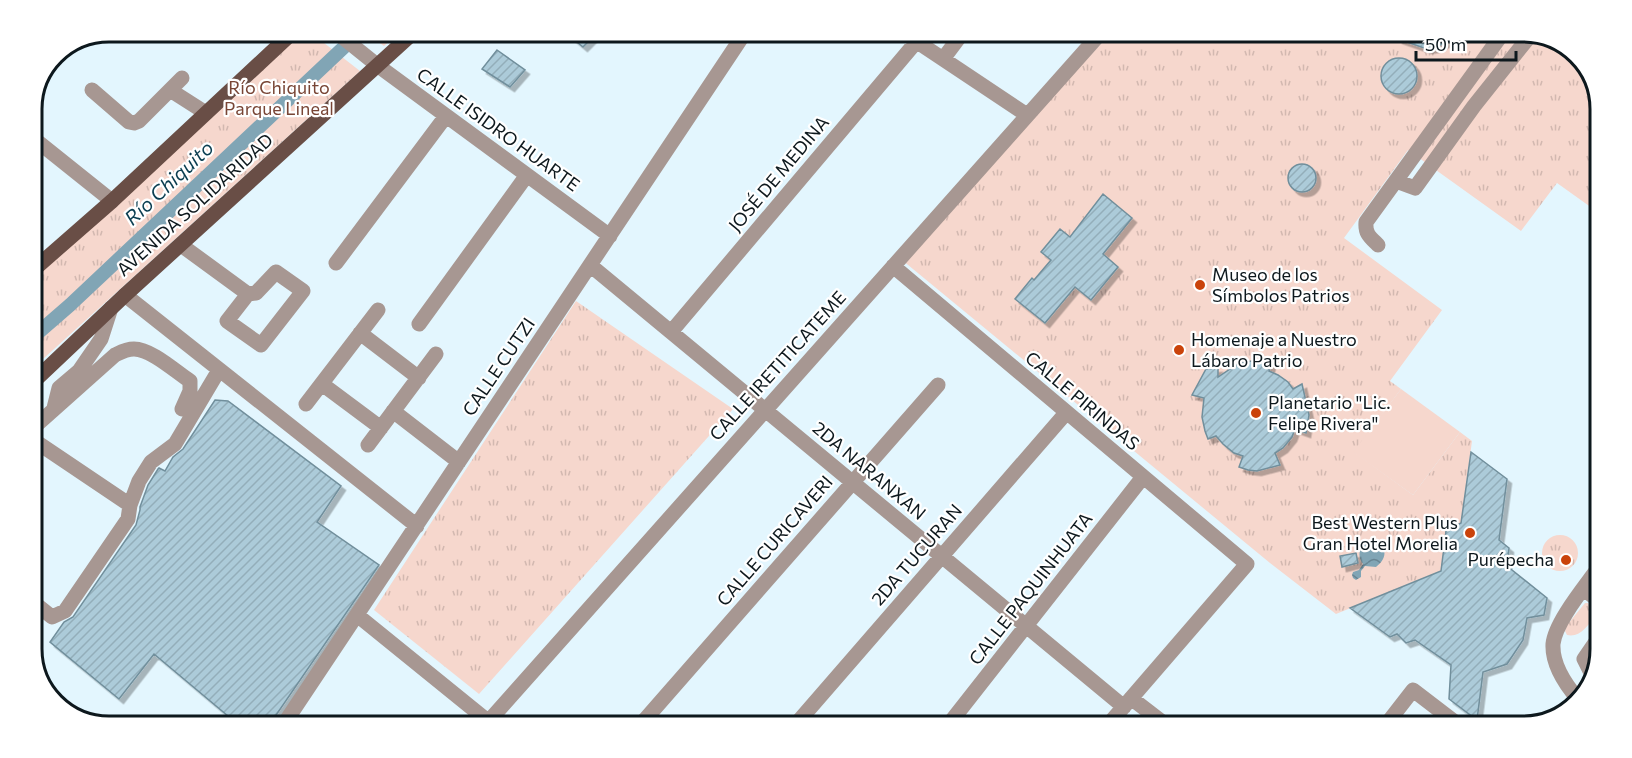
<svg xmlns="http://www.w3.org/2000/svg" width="1632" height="758" viewBox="0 0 1632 758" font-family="Commissioner,sans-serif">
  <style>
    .grass { fill: url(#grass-tufts) }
    .pitch { fill: #f6d7cd }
    .water { fill: url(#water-waves) }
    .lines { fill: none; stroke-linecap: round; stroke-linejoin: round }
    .canal { stroke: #81a5b5; stroke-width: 14 }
    .building { fill: url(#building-hatch); stroke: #718f9c; stroke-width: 1.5; filter: url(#shadow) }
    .minor { stroke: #a79792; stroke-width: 15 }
    .major { stroke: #694e46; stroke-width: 15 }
    .poi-dot { fill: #ca430b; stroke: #fff; stroke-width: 2 }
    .labels { text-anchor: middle; stroke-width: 4.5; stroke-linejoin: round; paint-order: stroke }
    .park-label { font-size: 18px; fill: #784535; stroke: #fff }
    .street-label { font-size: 18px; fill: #0d181d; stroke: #fff }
    .poi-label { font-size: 18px; fill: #0d181d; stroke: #fff; text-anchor: start }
    .water-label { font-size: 20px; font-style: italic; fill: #0b3e51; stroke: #fff }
    .rim { fill: none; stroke: #0d181d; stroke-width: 3 }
  </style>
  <defs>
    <pattern id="grass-tufts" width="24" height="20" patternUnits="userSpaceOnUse" patternTransform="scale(1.5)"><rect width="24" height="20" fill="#f6d7cd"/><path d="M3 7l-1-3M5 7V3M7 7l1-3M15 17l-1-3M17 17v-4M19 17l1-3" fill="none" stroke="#d2b8b0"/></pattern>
    <pattern id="water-waves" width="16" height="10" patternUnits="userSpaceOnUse" patternTransform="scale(1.5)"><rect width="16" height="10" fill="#81a5b5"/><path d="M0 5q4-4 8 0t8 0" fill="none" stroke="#688593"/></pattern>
    <pattern id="building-hatch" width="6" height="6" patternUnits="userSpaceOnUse" patternTransform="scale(1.5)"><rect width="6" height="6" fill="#accbd9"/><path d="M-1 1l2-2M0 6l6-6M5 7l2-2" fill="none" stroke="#93aeba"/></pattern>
    <filter id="shadow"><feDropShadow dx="4.5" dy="4.5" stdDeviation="0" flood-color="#0004"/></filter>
  </defs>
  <rect width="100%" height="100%" fill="#e3f6fe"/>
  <path class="grass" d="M 302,32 L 310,32 L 360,71 L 32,369 L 32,279 Z
    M 365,33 L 399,33 L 384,46 Z
    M 1108,36 L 1553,38 L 1587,66 L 1600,105 L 1599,213 L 1557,183 L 1521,231 L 1408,150 L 1344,238 L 1442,310 L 1390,381 L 1401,389 L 1354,452 L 1413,495 L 1460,432 L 1472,441 L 1461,523 L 1446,531 L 1441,571 L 1336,614 L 1270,563 L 902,260 Z
    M 576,301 L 733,409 L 479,694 L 374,610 Z
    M1542 553a18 18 0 1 1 36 0a18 18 0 1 1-36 0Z
    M 1585,603 L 1588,603 L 1595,617 C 1587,626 1580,638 1567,635 L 1565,631 L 1567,625 Z"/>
  <path class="pitch" d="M 1401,389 L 1460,432 L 1413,495 L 1353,452 Z"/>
  <path class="water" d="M 1371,541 C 1387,544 1389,557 1376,567 L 1365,566 L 1361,571 L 1361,577 L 1356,580 L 1353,578 L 1352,575 L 1353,572 L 1359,570 L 1363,564 C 1356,554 1360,545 1371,541 Z"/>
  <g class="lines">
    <path class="canal" d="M 32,338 L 70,305 L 359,33"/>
  </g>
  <path class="building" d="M 566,33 L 596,34 L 583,47 Z
    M 1398,37 L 1457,37 L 1434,48 L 1427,49 L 1398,39 Z
    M 497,50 L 525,70 L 510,87 L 482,69 Z
    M1381 76a18 18 0 1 1 36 0a18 18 0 1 1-36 0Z
    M1288 178a14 14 0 1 1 28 0a14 14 0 1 1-28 0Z
    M 1103,194 L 1132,218 L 1103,254 L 1118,267 L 1091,300 L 1075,287 L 1045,323 L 1015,299 L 1032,278 L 1034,280 L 1051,260 L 1041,252 L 1060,229 L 1070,237 Z
    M 1258,360 L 1271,364 L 1269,371 L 1278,375 L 1288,382 L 1293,389 L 1302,384 L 1309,415 L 1306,433 L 1295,429 L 1292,437 L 1283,448 L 1275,453 L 1280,465 L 1257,471 L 1248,470 L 1239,467 L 1243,456 L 1234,453 L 1223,444 L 1216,436 L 1208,439 L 1205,431 L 1202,417 L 1204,398 L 1192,395 L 1206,369 L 1218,368 L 1218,377 L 1239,363 Z
    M 215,400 L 228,401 L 341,486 L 317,522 L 379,565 L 272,721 L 234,721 L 154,654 L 119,699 L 50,642 L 64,622 L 73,617 L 136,525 L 140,510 L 140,507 L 148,485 L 158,469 L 159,468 L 165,471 L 173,457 L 183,449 Z
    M 1471,452 L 1507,479 L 1499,540 L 1509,548 L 1507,566 L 1547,598 L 1544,615 L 1527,618 L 1523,640 L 1507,664 L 1483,672 L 1477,720 L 1449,699 L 1451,665 L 1415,640 L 1406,643 L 1397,634 L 1390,637 L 1350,608 L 1441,571 L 1446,531 L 1461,523 Z
    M 1356,553 L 1358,563 L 1342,567 L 1340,556 Z"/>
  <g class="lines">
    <path class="minor" d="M 336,32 L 377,65 L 610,236
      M 907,35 L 1027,115
      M 943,59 L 961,35
      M 92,90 L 129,122 L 134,123 L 139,121 L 182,78
      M 170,90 L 206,113
      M 32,137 L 112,201
      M 1396,181 L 1415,188 L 1474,106 L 1529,37
      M 181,245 L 248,294
      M 1378,245 C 1370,237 1365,234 1366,222 L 1500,37
      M 336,263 L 446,116
      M 590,265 L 1124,707
      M 893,266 L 1247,564 L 1108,725
      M 276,272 L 303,291 L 261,345 L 227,321 L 248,294 L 256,293 Z
      M 125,295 L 417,526
      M 419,324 L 527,175
      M 671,332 L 917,41
      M 360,333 L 419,378
      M 322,384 L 381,428
      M 306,404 L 378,310
      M 54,408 L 59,388 L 79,371 L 101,339 L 111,308
      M 393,411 L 459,462
      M 32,429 L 115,355 C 121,352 126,349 134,349 C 151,349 175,371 190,381 L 190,391 L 182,409
      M 32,439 L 130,505
      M 368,445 L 436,354
      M 1584,589 L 1595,598
      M 32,601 L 52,617 L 65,611 L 128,519 L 130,505 L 139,481 L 151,462 L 175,444 L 219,370
      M 357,615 L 489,722
      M 1594,679 L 1584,659 L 1595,643
      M 1131,698 L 1166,725
      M 1578,699 C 1566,685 1552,664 1553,644 C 1555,623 1583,589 1596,571
      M 286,721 L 744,34
      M 488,722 L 1098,36
      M 642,723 L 938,385
      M 797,723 L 1066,413
      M 949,724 L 1143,477
      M 1385,726 L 1413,690 L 1460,726"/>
    <path class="major" d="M 32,271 L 112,201 L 293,32
      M 32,383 L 125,295 L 413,33"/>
  </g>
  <g class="poi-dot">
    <circle cx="1200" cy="285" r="6"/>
    <circle cx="1179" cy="350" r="6"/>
    <circle cx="1256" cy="413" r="6"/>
    <circle cx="1470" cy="533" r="6"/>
    <circle cx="1566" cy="560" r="6"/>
  </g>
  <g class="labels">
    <g class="park-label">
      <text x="279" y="94">Río Chiquito<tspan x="279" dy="21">Parque Lineal</tspan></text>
    </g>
    <g class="street-label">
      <text transform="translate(498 130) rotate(36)" y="6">CALLE ISIDRO HUARTE</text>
      <text transform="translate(779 174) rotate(-50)" y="6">JOSÉ DE MEDINA</text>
      <text transform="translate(195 205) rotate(-42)" y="6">AVENIDA SOLIDARIDAD</text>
      <text transform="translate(778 366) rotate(-48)" y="6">CALLE IRETITICATEME</text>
      <text transform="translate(499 367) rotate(-56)" y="6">CALLE CUTZI</text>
      <text transform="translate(1082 401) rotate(40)" y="6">CALLE PIRINDAS</text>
      <text transform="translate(869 471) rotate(40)" y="6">2DA NARANXAN</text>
      <text transform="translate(775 541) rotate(-49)" y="6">CALLE CURICAVERI</text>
      <text transform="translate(917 555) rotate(-49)" y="6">2DA TUCURAN</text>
      <text transform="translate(1031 589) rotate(-52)" y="6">CALLE PAQUINHUATA</text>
    </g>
    <g class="poi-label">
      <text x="1212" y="281">Museo de los<tspan x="1212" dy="21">Símbolos Patrios</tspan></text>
      <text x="1191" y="346">Homenaje a Nuestro<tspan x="1191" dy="21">Lábaro Patrio</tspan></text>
      <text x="1268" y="409">Planetario "Lic.<tspan x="1268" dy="21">Felipe Rivera"</tspan></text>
      <text x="1458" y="529" text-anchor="end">Best Western Plus<tspan x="1458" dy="21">Gran Hotel Morelia</tspan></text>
      <text x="1554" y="566" text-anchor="end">Purépecha</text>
    </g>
    <g class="water-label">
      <text transform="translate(169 183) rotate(-43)" y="7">Río Chiquito</text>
    </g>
  </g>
  <path d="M0 0H1632V758H0ZM109 42H1523A67 67 0 0 1 1590 109V649A67 67 0 0 1 1523 716H109A67 67 0 0 1 42 649V109A67 67 0 0 1 109 42Z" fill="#fff" fill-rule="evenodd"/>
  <path class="rim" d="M109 42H1523A67 67 0 0 1 1590 109V649A67 67 0 0 1 1523 716H109A67 67 0 0 1 42 649V109A67 67 0 0 1 109 42Z"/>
  <path d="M1416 51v9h100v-9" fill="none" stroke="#0d181d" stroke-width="3"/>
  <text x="1425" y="51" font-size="18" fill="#0d181d" stroke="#ffffff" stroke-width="4.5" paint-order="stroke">50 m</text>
</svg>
